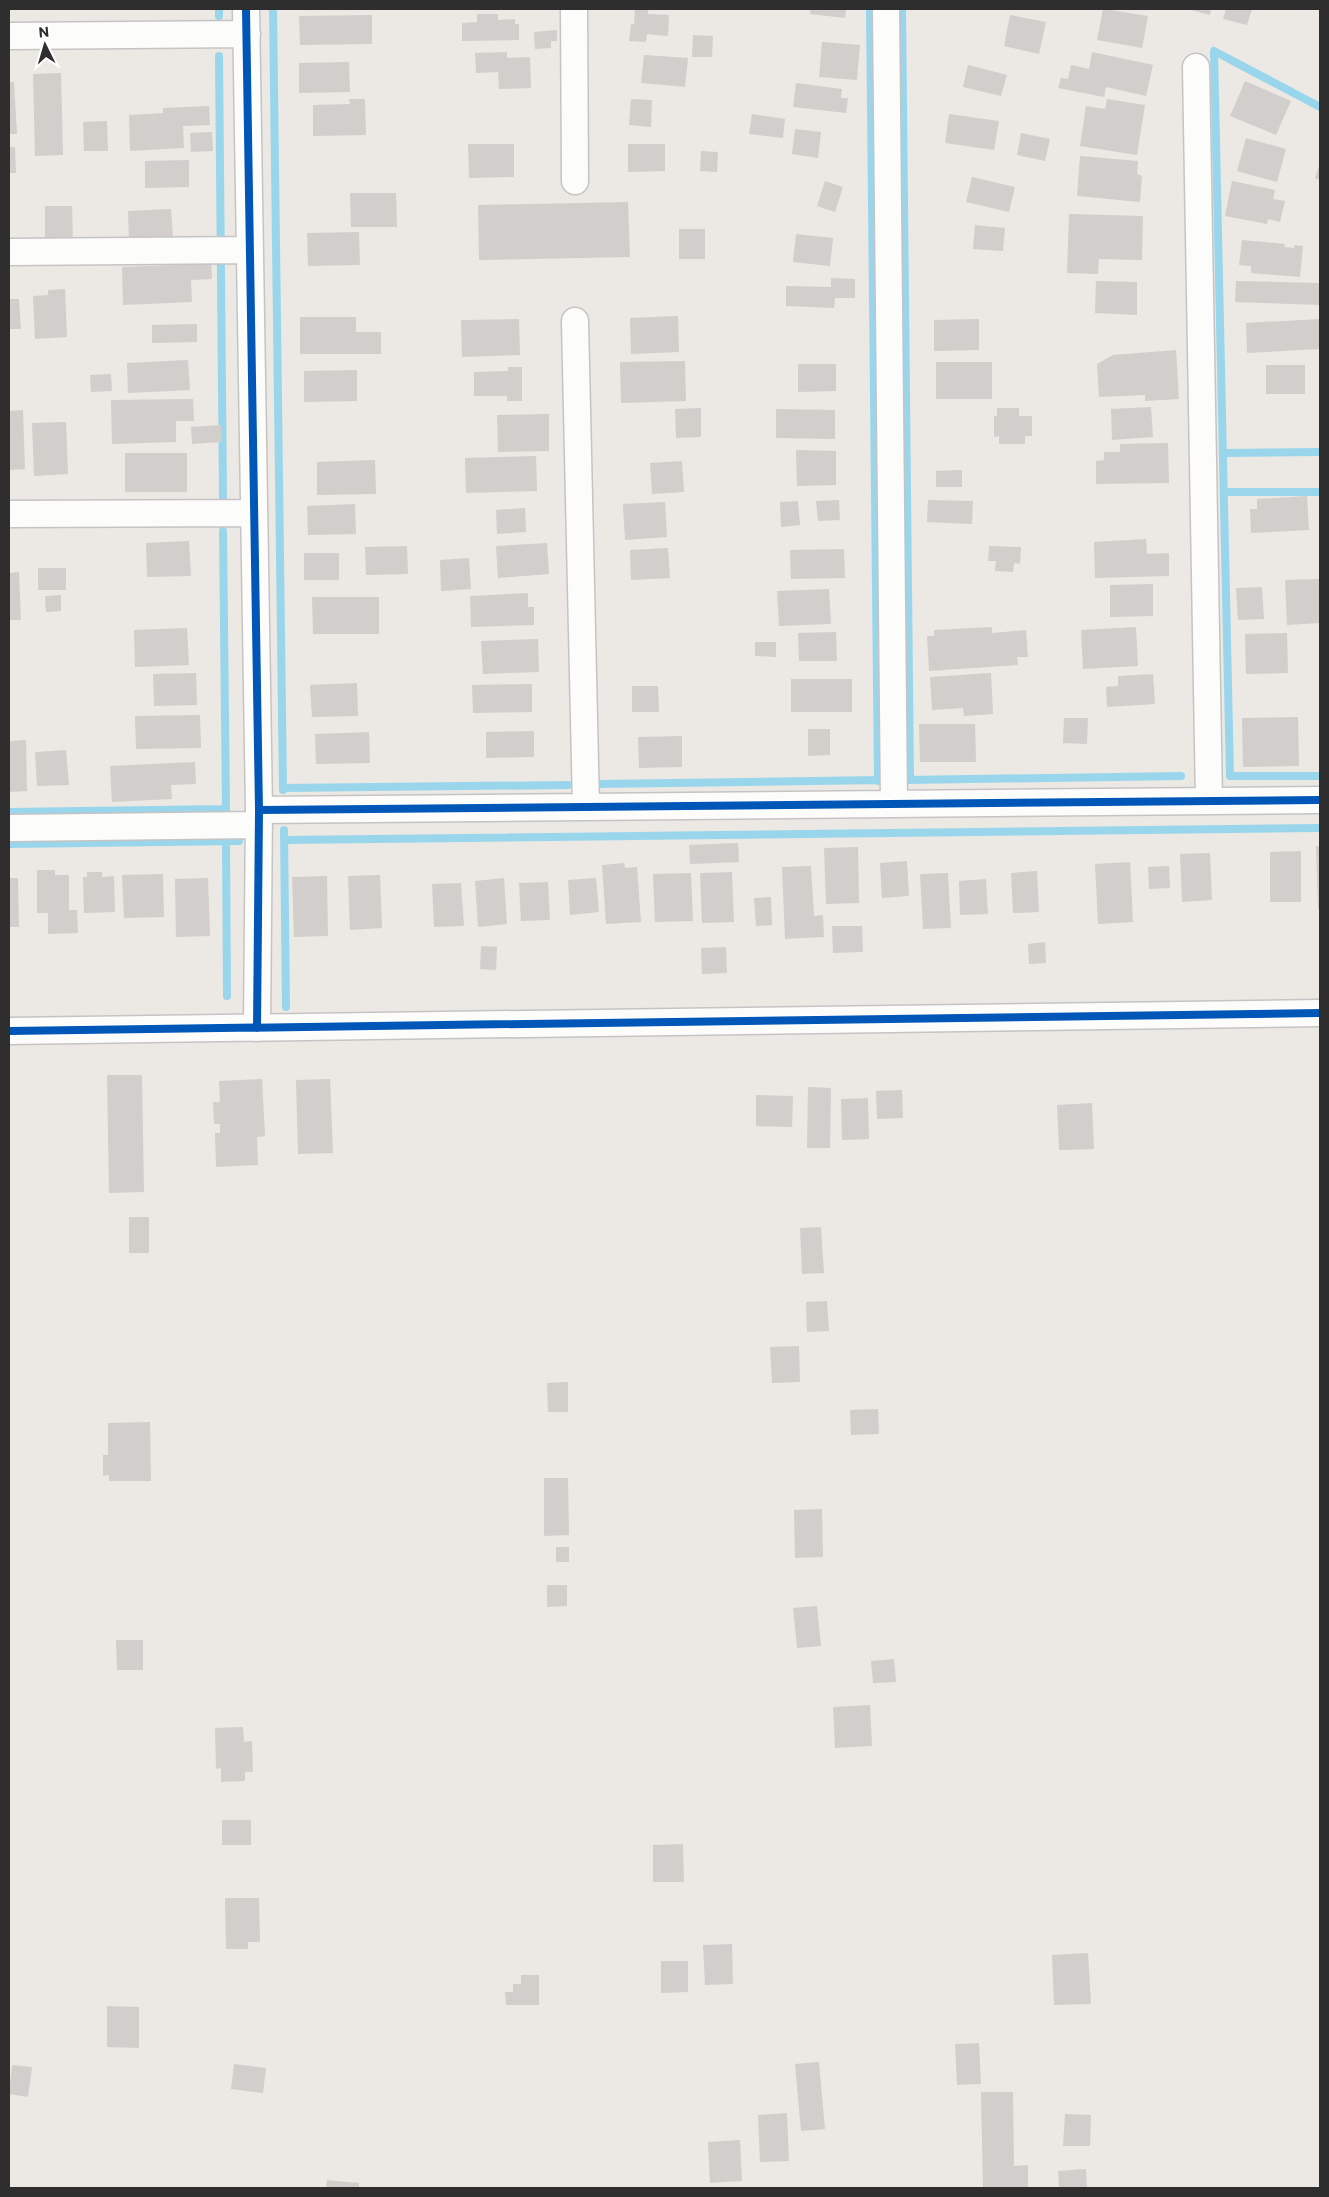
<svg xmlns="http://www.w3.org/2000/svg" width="1329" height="2197" viewBox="0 0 1329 2197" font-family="Commissioner,sans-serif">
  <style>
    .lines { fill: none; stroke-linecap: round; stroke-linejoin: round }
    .stream { stroke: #99d6ec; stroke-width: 8 }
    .building { fill: #d1cecb }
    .minor-casing { stroke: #c5c4c5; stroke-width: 29 }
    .minor { stroke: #fcfcfb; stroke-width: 26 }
    .cycleway-casing { stroke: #fff; stroke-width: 11 }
    .cycleway { stroke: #0057b8; stroke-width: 8 }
  </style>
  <rect width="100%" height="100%" fill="#ece8e4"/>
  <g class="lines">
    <path class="stream" d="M 219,9 L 219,16
      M 273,9 L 283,790
      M 870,9 L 878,781
      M 902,9 L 910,780
      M 219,56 L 223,497
      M 1320,107 L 1214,51 L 1230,776 L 1320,776
      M 1223,453 L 1320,452
      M 1224,492 L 1320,492
      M 223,531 L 226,810
      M 906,780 L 1181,776
      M 597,784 L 880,780
      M 283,788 L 568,785
      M 9,812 L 226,809
      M 284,830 L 286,1007
      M 284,840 L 1320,828
      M 226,842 L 227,996
      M 9,844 L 239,841"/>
  </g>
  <path class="building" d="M 635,9 L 648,9 L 648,14 L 669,15 L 668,36 L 647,34 L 646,42 L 629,41 L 631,24 L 634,24 Z
    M 811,9 L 846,9 L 845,18 L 810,14 Z
    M 1103,9 L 1148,16 L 1142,48 L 1097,40 Z
    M 1188,9 L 1211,9 L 1210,15 Z
    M 1226,9 L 1252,9 L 1247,25 L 1223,19 Z
    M 477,14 L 498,14 L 498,20 L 515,19 L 515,24 L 519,24 L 519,40 L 462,41 L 462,23 L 477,22 Z
    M 372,15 L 372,44 L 300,45 L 299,16 Z
    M 1010,15 L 1046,22 L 1039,54 L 1004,46 Z
    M 557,30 L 557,41 L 551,41 L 551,48 L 535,49 L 534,32 Z
    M 693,35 L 713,36 L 712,57 L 692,57 Z
    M 822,42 L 860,45 L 857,80 L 819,77 Z
    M 507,52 L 507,58 L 530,57 L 531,88 L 499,89 L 498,72 L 476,73 L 475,53 Z
    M 1092,52 L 1153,65 L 1146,96 L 1106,87 L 1104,97 L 1058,88 L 1061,78 L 1068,79 L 1071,65 L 1089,69 Z
    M 644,55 L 688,58 L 685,87 L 641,83 Z
    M 349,62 L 350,92 L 299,93 L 299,63 Z
    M 968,65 L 1007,75 L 1001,96 L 963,87 Z
    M 61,73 L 63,155 L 35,156 L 33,74 Z
    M 1245,81 L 1291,101 L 1276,135 L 1230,116 Z
    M 9,82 L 14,82 L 17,134 L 9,134 Z
    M 796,83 L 842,89 L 841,98 L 848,98 L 846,113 L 793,107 Z
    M 349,99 L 365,99 L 366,135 L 313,136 L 313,105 L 350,104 Z
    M 631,99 L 652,100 L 651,127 L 629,125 Z
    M 1107,99 L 1145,105 L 1137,155 L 1080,146 L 1086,106 L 1105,109 Z
    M 209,106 L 210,125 L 183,126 L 184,148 L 130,151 L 129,115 L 163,113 L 163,108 Z
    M 752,114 L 785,119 L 783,138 L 749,134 Z
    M 949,114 L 999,121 L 994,150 L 945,143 Z
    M 107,121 L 108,151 L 84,151 L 83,122 Z
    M 795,129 L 821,132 L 818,158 L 792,154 Z
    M 212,132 L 213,151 L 191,152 L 190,133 Z
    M 1021,133 L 1050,139 L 1045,161 L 1017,155 Z
    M 1246,138 L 1286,149 L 1277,182 L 1237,171 Z
    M 468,144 L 514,144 L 514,177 L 469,178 Z
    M 628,144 L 665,144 L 665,171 L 628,172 Z
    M 9,147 L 15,147 L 16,173 L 9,173 Z
    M 701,151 L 718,152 L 717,172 L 700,171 Z
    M 1080,156 L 1138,161 L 1137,174 L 1142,176 L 1140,202 L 1077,196 Z
    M 189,160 L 189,187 L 145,188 L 145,161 Z
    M 1320,163 L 1320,180 L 1315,178 Z
    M 972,177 L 1015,187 L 1009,212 L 966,202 Z
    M 825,181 L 843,187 L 835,212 L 817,206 Z
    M 1232,181 L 1275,190 L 1273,199 L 1285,201 L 1280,222 L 1268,219 L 1267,224 L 1225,216 Z
    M 350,193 L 396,193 L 397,227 L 351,227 Z
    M 628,202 L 630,257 L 479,260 L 478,205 Z
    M 45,206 L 72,206 L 73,242 L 45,243 Z
    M 171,209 L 173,238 L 129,240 L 128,211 Z
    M 1069,214 L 1143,216 L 1142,260 L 1099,259 L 1098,274 L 1067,273 Z
    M 975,225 L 1005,228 L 1003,251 L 973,249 Z
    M 679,229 L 705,229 L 705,259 L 679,259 Z
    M 359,232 L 360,265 L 308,266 L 307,233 Z
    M 796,234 L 833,238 L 830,266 L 793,262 Z
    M 1242,240 L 1285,244 L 1284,247 L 1294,248 L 1295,245 L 1303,246 L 1300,277 L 1251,273 L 1251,266 L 1239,265 Z
    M 211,258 L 212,279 L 191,280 L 192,302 L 123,305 L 122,267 L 175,265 L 175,259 Z
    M 831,278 L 855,279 L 855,298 L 835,298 L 834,308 L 786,306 L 786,286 L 831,287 Z
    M 1096,281 L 1137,282 L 1137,315 L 1095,313 Z
    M 1236,281 L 1320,283 L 1320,305 L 1235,302 Z
    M 65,289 L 67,337 L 35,339 L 33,296 L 48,295 L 48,290 Z
    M 9,299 L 19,299 L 21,329 L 9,329 Z
    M 678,316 L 679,352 L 631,354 L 630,318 Z
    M 300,317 L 356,317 L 356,332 L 381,332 L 381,354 L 300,354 Z
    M 519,319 L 520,355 L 462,357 L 461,320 Z
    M 979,319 L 979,350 L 934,351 L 934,320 Z
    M 1320,319 L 1320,349 L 1247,353 L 1246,323 Z
    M 197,324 L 197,342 L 152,343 L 152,325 Z
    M 1176,350 L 1179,399 L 1145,401 L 1145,395 L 1099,397 L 1097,364 L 1113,355 Z
    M 188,360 L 190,390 L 128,393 L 127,363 Z
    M 685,361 L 686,401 L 621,403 L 620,362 Z
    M 936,362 L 992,362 L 992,399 L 936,399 Z
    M 798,364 L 836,364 L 836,391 L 798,392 Z
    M 1266,365 L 1305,365 L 1305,394 L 1266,394 Z
    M 508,367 L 522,367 L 522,401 L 507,401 L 507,396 L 474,396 L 474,372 L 508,371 Z
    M 357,370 L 357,401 L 304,402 L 304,371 Z
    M 111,374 L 112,391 L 91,392 L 90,375 Z
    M 193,399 L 194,421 L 176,421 L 176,442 L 112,444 L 111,400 Z
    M 1151,407 L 1153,437 L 1112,440 L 1111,409 Z
    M 701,408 L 701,437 L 676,438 L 675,409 Z
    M 997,408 L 1019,408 L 1019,416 L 1032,416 L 1032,436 L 1025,436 L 1025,444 L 999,444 L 999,436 L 994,437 L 994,416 L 997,416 Z
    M 776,409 L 835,410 L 835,439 L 776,438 Z
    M 23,410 L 25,469 L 9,470 L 9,411 Z
    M 549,414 L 549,451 L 498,452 L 497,415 Z
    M 66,422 L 68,474 L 34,476 L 32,423 Z
    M 221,425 L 222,442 L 192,444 L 191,427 Z
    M 1168,443 L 1169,483 L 1096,484 L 1096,461 L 1104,460 L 1104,452 L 1120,452 L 1120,444 Z
    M 796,450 L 836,451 L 836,485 L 797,486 Z
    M 125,453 L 187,453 L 187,492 L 125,492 Z
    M 536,456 L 537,491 L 466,493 L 465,458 Z
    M 375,460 L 376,494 L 317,495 L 317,462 Z
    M 682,461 L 684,492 L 652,494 L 650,463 Z
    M 962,470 L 962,487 L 936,487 L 936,471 Z
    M 1307,496 L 1309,530 L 1251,533 L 1250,509 L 1257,509 L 1257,499 Z
    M 839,500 L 840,520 L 818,521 L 816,501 Z
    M 928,500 L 973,501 L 972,524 L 927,522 Z
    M 798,501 L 800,525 L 781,527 L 780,502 Z
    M 665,502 L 667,537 L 625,540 L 623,504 Z
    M 355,504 L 356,534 L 308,535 L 307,506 Z
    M 525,508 L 526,532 L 497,534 L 496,510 Z
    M 1146,539 L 1147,554 L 1169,553 L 1169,576 L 1095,578 L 1094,542 Z
    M 189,541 L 191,576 L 147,577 L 146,543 Z
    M 547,543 L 549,574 L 498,578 L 496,546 Z
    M 407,546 L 408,574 L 366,575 L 365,547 Z
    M 989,546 L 1021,547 L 1020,564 L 1014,563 L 1013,572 L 995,571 L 996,561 L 988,561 Z
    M 668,548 L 670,578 L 631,580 L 630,550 Z
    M 844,549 L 845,578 L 791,579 L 790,550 Z
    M 304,553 L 339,553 L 339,580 L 304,580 Z
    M 469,558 L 471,589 L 441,591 L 440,560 Z
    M 38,568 L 66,568 L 66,590 L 38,590 Z
    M 19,572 L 21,620 L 9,620 L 9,573 Z
    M 1320,579 L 1320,623 L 1287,625 L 1285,580 Z
    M 1153,584 L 1153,616 L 1110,617 L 1110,585 Z
    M 1262,587 L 1264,619 L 1238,620 L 1236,588 Z
    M 829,589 L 831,624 L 779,626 L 777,591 Z
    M 528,593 L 528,607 L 534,607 L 534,625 L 471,627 L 470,596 Z
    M 61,595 L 61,611 L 46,612 L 45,596 Z
    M 312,597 L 379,597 L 379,634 L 313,634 Z
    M 992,627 L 992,633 L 1026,630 L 1028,657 L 1017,657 L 1018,665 L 929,671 L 927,636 L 934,636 L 934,630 Z
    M 1136,627 L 1138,666 L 1083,669 L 1081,630 Z
    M 187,628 L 189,665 L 135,667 L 134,630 Z
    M 836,632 L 837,661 L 799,661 L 798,633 Z
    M 1287,633 L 1288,673 L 1246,674 L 1245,634 Z
    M 538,639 L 539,672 L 483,674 L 481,641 Z
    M 755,642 L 776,642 L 776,657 L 755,656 Z
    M 196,673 L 197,705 L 154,706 L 153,674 Z
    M 991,673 L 993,714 L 964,716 L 963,708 L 932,710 L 930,677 Z
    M 1153,674 L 1155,704 L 1107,707 L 1106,687 L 1118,686 L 1118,676 Z
    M 791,679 L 852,679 L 852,712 L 791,712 Z
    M 357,683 L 358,716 L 312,717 L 310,685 Z
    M 532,684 L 532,712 L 473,713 L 472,685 Z
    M 632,686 L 658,686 L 659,712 L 632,712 Z
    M 200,715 L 201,748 L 136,749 L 135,716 Z
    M 1298,717 L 1299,766 L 1243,767 L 1242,718 Z
    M 1064,718 L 1088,718 L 1087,744 L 1063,743 Z
    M 919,724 L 975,724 L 976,762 L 920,762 Z
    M 808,729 L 830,729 L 830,755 L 808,756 Z
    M 534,731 L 534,757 L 486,758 L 486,732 Z
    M 369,732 L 370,763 L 316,764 L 315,734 Z
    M 682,736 L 682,767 L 639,768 L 638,737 Z
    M 26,740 L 27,791 L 9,792 L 9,741 Z
    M 66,750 L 69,785 L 37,786 L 35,752 Z
    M 195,762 L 196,784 L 171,785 L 172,799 L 112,802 L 110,766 Z
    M 738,843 L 739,862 L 690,864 L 689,845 Z
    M 1316,846 L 1320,846 L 1320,909 L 1318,909 Z
    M 858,847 L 859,903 L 826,904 L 824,848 Z
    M 1301,851 L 1301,902 L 1270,902 L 1270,852 Z
    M 1210,853 L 1212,900 L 1182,902 L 1180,854 Z
    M 907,861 L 909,896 L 882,898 L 880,863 Z
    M 1130,862 L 1133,922 L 1098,924 L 1095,864 Z
    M 624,863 L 625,868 L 637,867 L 641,922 L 606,924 L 602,865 Z
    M 811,866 L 814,916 L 823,915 L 824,937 L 785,939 L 782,867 Z
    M 1169,866 L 1170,888 L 1149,889 L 1148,867 Z
    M 37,870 L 55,870 L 55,875 L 69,875 L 69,910 L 77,910 L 78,933 L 48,934 L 48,913 L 37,913 Z
    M 1037,871 L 1039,912 L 1013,913 L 1011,873 Z
    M 87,872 L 102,872 L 102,877 L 114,876 L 115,912 L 84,913 L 83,877 L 87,877 Z
    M 732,872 L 734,922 L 702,923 L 700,873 Z
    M 691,873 L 693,921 L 655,922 L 653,874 Z
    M 948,873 L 951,928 L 923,929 L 920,874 Z
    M 163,874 L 164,917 L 124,918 L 122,875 Z
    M 380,875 L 382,928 L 350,930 L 348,876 Z
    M 327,876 L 328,936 L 294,937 L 292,877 Z
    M 9,878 L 18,878 L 19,927 L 9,927 Z
    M 208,878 L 210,936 L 176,937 L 175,879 Z
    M 504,878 L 507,924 L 478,927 L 475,881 Z
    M 596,878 L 599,912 L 570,915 L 568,880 Z
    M 986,879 L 988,914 L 960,915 L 959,881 Z
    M 548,882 L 550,920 L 521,921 L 519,883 Z
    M 461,883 L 464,926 L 434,927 L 432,884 Z
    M 771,897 L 772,925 L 756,926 L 754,898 Z
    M 832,926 L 862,926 L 863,952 L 833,953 Z
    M 1045,942 L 1046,963 L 1029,964 L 1028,944 Z
    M 481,946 L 497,947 L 496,970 L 480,969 Z
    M 726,947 L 727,973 L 702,974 L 701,948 Z
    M 107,1075 L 142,1075 L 144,1192 L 109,1193 Z
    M 262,1079 L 265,1136 L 257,1137 L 258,1165 L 216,1167 L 215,1133 L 220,1133 L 220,1124 L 214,1124 L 213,1102 L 220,1102 L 219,1081 Z
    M 330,1079 L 333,1153 L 298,1154 L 296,1080 Z
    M 808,1087 L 831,1088 L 830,1148 L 807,1148 Z
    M 902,1090 L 903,1118 L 877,1119 L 876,1091 Z
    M 756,1095 L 793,1096 L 792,1127 L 756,1126 Z
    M 868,1098 L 869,1139 L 842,1140 L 841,1099 Z
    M 1092,1103 L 1094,1149 L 1059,1150 L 1057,1105 Z
    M 129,1217 L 149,1217 L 149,1253 L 129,1253 Z
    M 821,1227 L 824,1273 L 802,1274 L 800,1228 Z
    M 827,1301 L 829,1331 L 807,1332 L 806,1302 Z
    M 799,1346 L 800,1382 L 772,1383 L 770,1347 Z
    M 568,1382 L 568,1412 L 548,1412 L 547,1383 Z
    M 878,1409 L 879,1434 L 851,1435 L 850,1410 Z
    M 150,1422 L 151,1481 L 109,1481 L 109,1475 L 103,1476 L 103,1455 L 108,1455 L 108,1423 Z
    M 544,1478 L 568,1478 L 569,1535 L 544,1536 Z
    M 822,1509 L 823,1557 L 795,1558 L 794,1510 Z
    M 556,1547 L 569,1547 L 569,1562 L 556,1562 Z
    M 547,1585 L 567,1585 L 567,1606 L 547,1607 Z
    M 817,1606 L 821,1646 L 797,1648 L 793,1608 Z
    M 116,1640 L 143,1640 L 143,1670 L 117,1670 Z
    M 894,1659 L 896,1682 L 873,1683 L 871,1661 Z
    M 870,1705 L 872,1746 L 835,1748 L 833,1707 Z
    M 243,1727 L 244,1742 L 252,1741 L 253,1772 L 245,1772 L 245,1781 L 221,1782 L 221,1768 L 216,1769 L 215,1728 Z
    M 222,1820 L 251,1820 L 251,1845 L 222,1845 Z
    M 683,1844 L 684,1882 L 653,1882 L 653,1845 Z
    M 225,1898 L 259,1898 L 260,1942 L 248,1942 L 248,1949 L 226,1949 Z
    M 732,1944 L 733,1984 L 705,1985 L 703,1945 Z
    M 1088,1953 L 1091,2004 L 1054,2005 L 1052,1955 Z
    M 661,1961 L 688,1961 L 688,1992 L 661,1993 Z
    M 521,1975 L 539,1975 L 539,2005 L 506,2005 L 505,1992 L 513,1992 L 513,1984 L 521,1984 Z
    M 107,2006 L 139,2007 L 139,2048 L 107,2047 Z
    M 979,2043 L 981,2084 L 957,2085 L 955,2044 Z
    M 819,2062 L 825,2129 L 801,2131 L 795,2064 Z
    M 234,2064 L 266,2068 L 263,2093 L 231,2089 Z
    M 12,2065 L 32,2067 L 28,2097 L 9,2094 Z
    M 981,2092 L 1013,2092 L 1014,2166 L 1028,2165 L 1028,2188 L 983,2188 Z
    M 787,2113 L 789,2161 L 760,2162 L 758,2115 Z
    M 1065,2114 L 1091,2115 L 1090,2146 L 1063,2146 Z
    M 740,2140 L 742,2181 L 710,2183 L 708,2142 Z
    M 1086,2169 L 1087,2188 L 1059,2188 L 1058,2171 Z
    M 327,2180 L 359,2183 L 359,2188 L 326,2188 Z"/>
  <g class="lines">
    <g class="minor-casing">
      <path id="minor" d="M 246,9 L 259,810 L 257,1028
        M 574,9 L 575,181
        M 886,9 L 894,804
        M 9,36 L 247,34
        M 1196,67 L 1209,801
        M 9,252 L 250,250
        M 575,321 L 586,807
        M 9,514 L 254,513
        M 259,810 L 1320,800
        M 9,828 L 259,825
        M 9,1031 L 1320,1013"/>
    </g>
    <use href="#minor" class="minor"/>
    <g class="cycleway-casing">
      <path id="cycleway" d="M 246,9 L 259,810 L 257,1028
        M 259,810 L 1320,800
        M 9,1031 L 1320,1013"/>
    </g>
    <use href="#cycleway" class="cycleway"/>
  </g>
  <rect width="1329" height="2197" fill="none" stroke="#2e2e2e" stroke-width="20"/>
  <g transform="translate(45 45) rotate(355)" stroke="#ffffff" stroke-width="4" paint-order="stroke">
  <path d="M0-4L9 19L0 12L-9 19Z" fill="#2e2e2e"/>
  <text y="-8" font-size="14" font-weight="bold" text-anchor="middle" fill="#2e2e2e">N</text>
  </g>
</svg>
